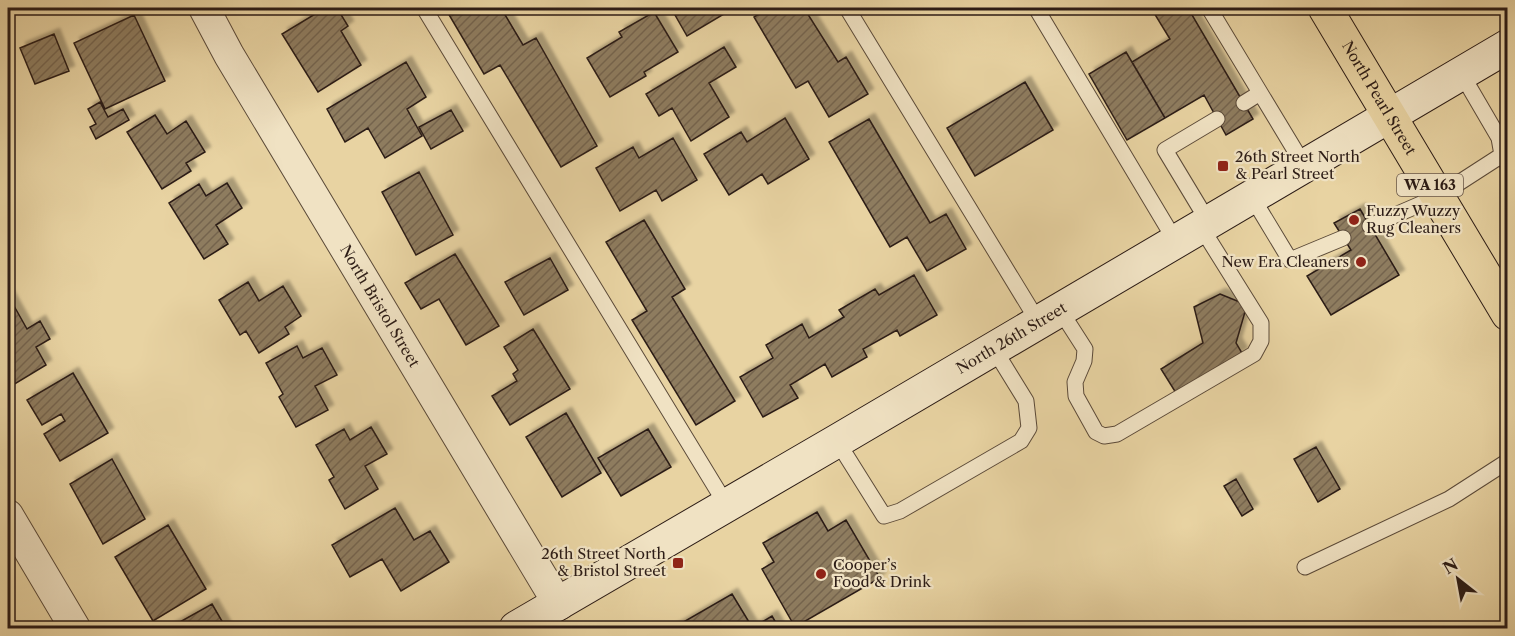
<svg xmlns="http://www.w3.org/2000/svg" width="1515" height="636" viewBox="0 0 1515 636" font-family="'Libre Caslon Text',serif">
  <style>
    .building { fill: url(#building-hatch); stroke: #2c1c16; stroke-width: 1.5; filter: url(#shadow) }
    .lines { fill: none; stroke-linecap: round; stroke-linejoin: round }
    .lane-casing { stroke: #5b4a39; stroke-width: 17 }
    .street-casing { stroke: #5b4a39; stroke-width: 32 }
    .secondary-casing { stroke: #2c1c16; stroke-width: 35 }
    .primary-casing { stroke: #2c1c16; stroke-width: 35 }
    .lane { stroke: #f0e2c3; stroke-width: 15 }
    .street { stroke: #f0e2c3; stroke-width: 30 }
    .secondary { stroke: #f0e2c3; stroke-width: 33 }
    .primary { stroke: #e8d3a2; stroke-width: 33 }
    .poi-dot { fill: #8f2418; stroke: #f0e2c3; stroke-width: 2 }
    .labels { text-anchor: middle; stroke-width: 4.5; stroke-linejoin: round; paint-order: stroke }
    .shield { fill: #f0e2c3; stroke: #67574a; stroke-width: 1.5 }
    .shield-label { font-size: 14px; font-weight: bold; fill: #2c1c16 }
    .street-label { font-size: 15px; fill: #2c1c16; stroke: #f0e2c3 }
    .poi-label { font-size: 15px; fill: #2c1c16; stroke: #f0e2c3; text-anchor: start }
  </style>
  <defs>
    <pattern id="building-hatch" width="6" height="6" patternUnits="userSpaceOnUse" patternTransform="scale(1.5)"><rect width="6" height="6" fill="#8e7b5f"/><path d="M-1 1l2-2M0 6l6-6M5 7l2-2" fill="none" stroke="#74644d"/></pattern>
    <filter id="shadow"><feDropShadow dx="5.5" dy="-5.5" stdDeviation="1.5" flood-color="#0004"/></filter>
  </defs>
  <rect width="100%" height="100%" fill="#e8d3a2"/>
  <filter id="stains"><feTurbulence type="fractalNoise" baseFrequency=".00333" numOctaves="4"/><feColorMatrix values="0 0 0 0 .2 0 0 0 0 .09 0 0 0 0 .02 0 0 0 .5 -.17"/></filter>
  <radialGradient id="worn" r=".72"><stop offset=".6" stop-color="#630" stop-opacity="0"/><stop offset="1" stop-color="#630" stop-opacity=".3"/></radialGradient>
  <path class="building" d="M 325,8 L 337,8 L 348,26 L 341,31 L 361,65 L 318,92 L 282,34 Z
    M 445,8 L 501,8 L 523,45 L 536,38 L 597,146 L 561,167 L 500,65 L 484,74 Z
    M 671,8 L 721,8 L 724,14 L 687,36 Z
    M 769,8 L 804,8 L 838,62 L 846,57 L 868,94 L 829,117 L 808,81 L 796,88 L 754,17 Z
    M 1151,8 L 1188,8 L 1253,119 L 1226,135 L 1204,95 L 1165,118 L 1132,62 L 1170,39 Z
    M 654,12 L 678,52 L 644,72 L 646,76 L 610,97 L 587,58 L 622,37 L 619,32 Z
    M 134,15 L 165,81 L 105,109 L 74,43 Z
    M 54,34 L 69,71 L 35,84 L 20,48 Z
    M 724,47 L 736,67 L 709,83 L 729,117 L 691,141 L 672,108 L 659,116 L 646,94 Z
    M 1126,52 L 1165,118 L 1127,140 L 1089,74 Z
    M 406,62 L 426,97 L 407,109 L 422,136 L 385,158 L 368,128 L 345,142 L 327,109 Z
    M 1025,82 L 1053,130 L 975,176 L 947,128 Z
    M 100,102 L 108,117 L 123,109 L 129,120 L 96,139 L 90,127 L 96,124 L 88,109 Z
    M 451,110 L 463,131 L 431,149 L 419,127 Z
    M 155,115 L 167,134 L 186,121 L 205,152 L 186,163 L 191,171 L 162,189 L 127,132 Z
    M 785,118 L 809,159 L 768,184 L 762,174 L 729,195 L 704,154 L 741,132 L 747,142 Z
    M 869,119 L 930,223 L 946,214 L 966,249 L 927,271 L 907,237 L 890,247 L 829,142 Z
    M 673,138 L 697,180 L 662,201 L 656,190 L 620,211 L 596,168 L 633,147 L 639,158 Z
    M 419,172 L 453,235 L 416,255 L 382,192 Z
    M 227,183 L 242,208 L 216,225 L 228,244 L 204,259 L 169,203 L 199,184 L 206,196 Z
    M 1360,209 L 1399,275 L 1331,315 L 1307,276 L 1351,250 L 1334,223 Z
    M 644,220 L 685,289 L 672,297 L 735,401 L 696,425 L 632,320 L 647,311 L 606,242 Z
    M 455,254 L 499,326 L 466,345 L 439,299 L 421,309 L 405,283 Z
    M 550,258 L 568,290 L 524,315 L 505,282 Z
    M 914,275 L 937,315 L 900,336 L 897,330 L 863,349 L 867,357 L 832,377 L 825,364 L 790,385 L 798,398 L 763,417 L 740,377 L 773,358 L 766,345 L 802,324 L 809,338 L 844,317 L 839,310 L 875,289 L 879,295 Z
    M 248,282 L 259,301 L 283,286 L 301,316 L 285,327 L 289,334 L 259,353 L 246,331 L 240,335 L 219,300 Z
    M 1220,294 L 1247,305 L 1236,343 L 1242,353 L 1176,393 L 1161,369 L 1203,343 L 1194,307 Z
    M 9,297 L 27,329 L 40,321 L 50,339 L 36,347 L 46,365 L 13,385 L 8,375 Z
    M 533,329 L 570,389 L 510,425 L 492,396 L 517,381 L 513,374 L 518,370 L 504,347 Z
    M 297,346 L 303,358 L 322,348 L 337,375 L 315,386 L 328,410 L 296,427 L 279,397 L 283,394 L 266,363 Z
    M 73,373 L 108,433 L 60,461 L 44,434 L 65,421 L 61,414 L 42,425 L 27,400 Z
    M 566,413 L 601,473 L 562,497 L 526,437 Z
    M 371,427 L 387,454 L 365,466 L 378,489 L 345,509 L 329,480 L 334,477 L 316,445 L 344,429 L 350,440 Z
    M 648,429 L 671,467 L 621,496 L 598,458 Z
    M 1316,447 L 1340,489 L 1318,502 L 1294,459 Z
    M 112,459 L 145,519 L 103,544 L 70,484 Z
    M 1236,479 L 1253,509 L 1242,516 L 1224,486 Z
    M 395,508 L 414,540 L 430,531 L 449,562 L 401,591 L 382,559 L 350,577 L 332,545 Z
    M 817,512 L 828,531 L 846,520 L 880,578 L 795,627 L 762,569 L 774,562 L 763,543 Z
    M 168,525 L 206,589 L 153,621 L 115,557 Z
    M 732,594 L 752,627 L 755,626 L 757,628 L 673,628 Z
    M 212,604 L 226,628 L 169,628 Z
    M 772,616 L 779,628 L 759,628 L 757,625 Z"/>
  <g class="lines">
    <g class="lane-casing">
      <path id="lane" d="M 424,8 L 727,506
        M 847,8 L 1039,323
        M 1036,8 L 1176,242
        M 1209,8 L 1305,167
        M 1461,73 L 1499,138 L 1502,155 L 1508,165
        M 1244,103 L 1260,93
        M 1252,197 L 1290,260 L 1343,238
        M 1209,223 L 1165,150 L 1217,119
        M 1370,226 L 1437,197 L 1502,155
        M 1060,310 L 1085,349 L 1084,361 L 1075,382 L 1076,396 L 1096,432 L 1104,436 L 1117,434 L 1254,354 L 1261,341 L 1261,323 L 1201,227
        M 837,441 L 884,516 L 900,511 L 1021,441 L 1029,428 L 1026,401 L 994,349
        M 1305,567 L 1449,499 L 1508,461"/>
    </g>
    <g class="street-casing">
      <g id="street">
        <path id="s1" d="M 204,8 L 229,55 L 559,605"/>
        <path d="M 8,515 L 75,628"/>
      </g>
    </g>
    <g class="secondary-casing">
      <g id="secondary">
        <path id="s2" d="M 516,628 L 837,441 L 1508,46"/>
      </g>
    </g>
    <g class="primary-casing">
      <g id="primary">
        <path id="s3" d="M 1325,8 L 1508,314"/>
      </g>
    </g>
    <use href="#lane" class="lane"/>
    <use href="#street" class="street"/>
    <use href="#secondary" class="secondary"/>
    <use href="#primary" class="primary"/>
  </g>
  <g class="poi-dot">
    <rect x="1217" y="160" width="12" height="12" rx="3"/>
    <circle cx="1354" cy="220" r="6"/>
    <circle cx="1361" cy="262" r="6"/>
    <rect x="672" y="557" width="12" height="12" rx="3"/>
    <circle cx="821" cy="574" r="6"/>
  </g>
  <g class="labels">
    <rect class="shield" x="1397" y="174" width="66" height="22" rx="4.5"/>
    <g class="shield-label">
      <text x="1430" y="190">WA 163</text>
    </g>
    <g class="street-label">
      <text dy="5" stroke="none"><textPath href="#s3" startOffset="105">North Pearl Street</textPath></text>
      <text dy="5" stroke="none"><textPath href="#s1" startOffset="346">North Bristol Street</textPath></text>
      <text dy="5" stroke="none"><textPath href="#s2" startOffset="574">North 26th Street</textPath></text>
    </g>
    <g class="poi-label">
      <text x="1235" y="162">26th Street North<tspan x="1235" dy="17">&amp; Pearl Street</tspan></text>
      <text x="1366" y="216">Fuzzy Wuzzy<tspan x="1366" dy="17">Rug Cleaners</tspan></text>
      <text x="1349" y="267" text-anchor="end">New Era Cleaners</text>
      <text x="666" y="559" text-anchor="end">26th Street North<tspan x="666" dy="17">&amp; Bristol Street</tspan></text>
      <text x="833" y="570">Cooper’s<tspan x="833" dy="17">Food &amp; Drink</tspan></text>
    </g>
  </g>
  <rect width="1515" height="636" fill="none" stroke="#e8d3a2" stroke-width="30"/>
  <rect x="9" y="9" width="1497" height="618" fill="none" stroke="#2c1c16" stroke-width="3"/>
  <rect x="15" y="15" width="1485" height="606" fill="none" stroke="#2c1c16" stroke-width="1.5"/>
  <g transform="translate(1458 579) rotate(329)" stroke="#f0e2c3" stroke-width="4.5" paint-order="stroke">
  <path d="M0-4.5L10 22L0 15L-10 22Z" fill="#2c1c16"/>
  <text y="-9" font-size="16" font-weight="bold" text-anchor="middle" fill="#2c1c16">N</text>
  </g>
  <rect width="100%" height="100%" filter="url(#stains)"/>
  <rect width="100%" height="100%" fill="url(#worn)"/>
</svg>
